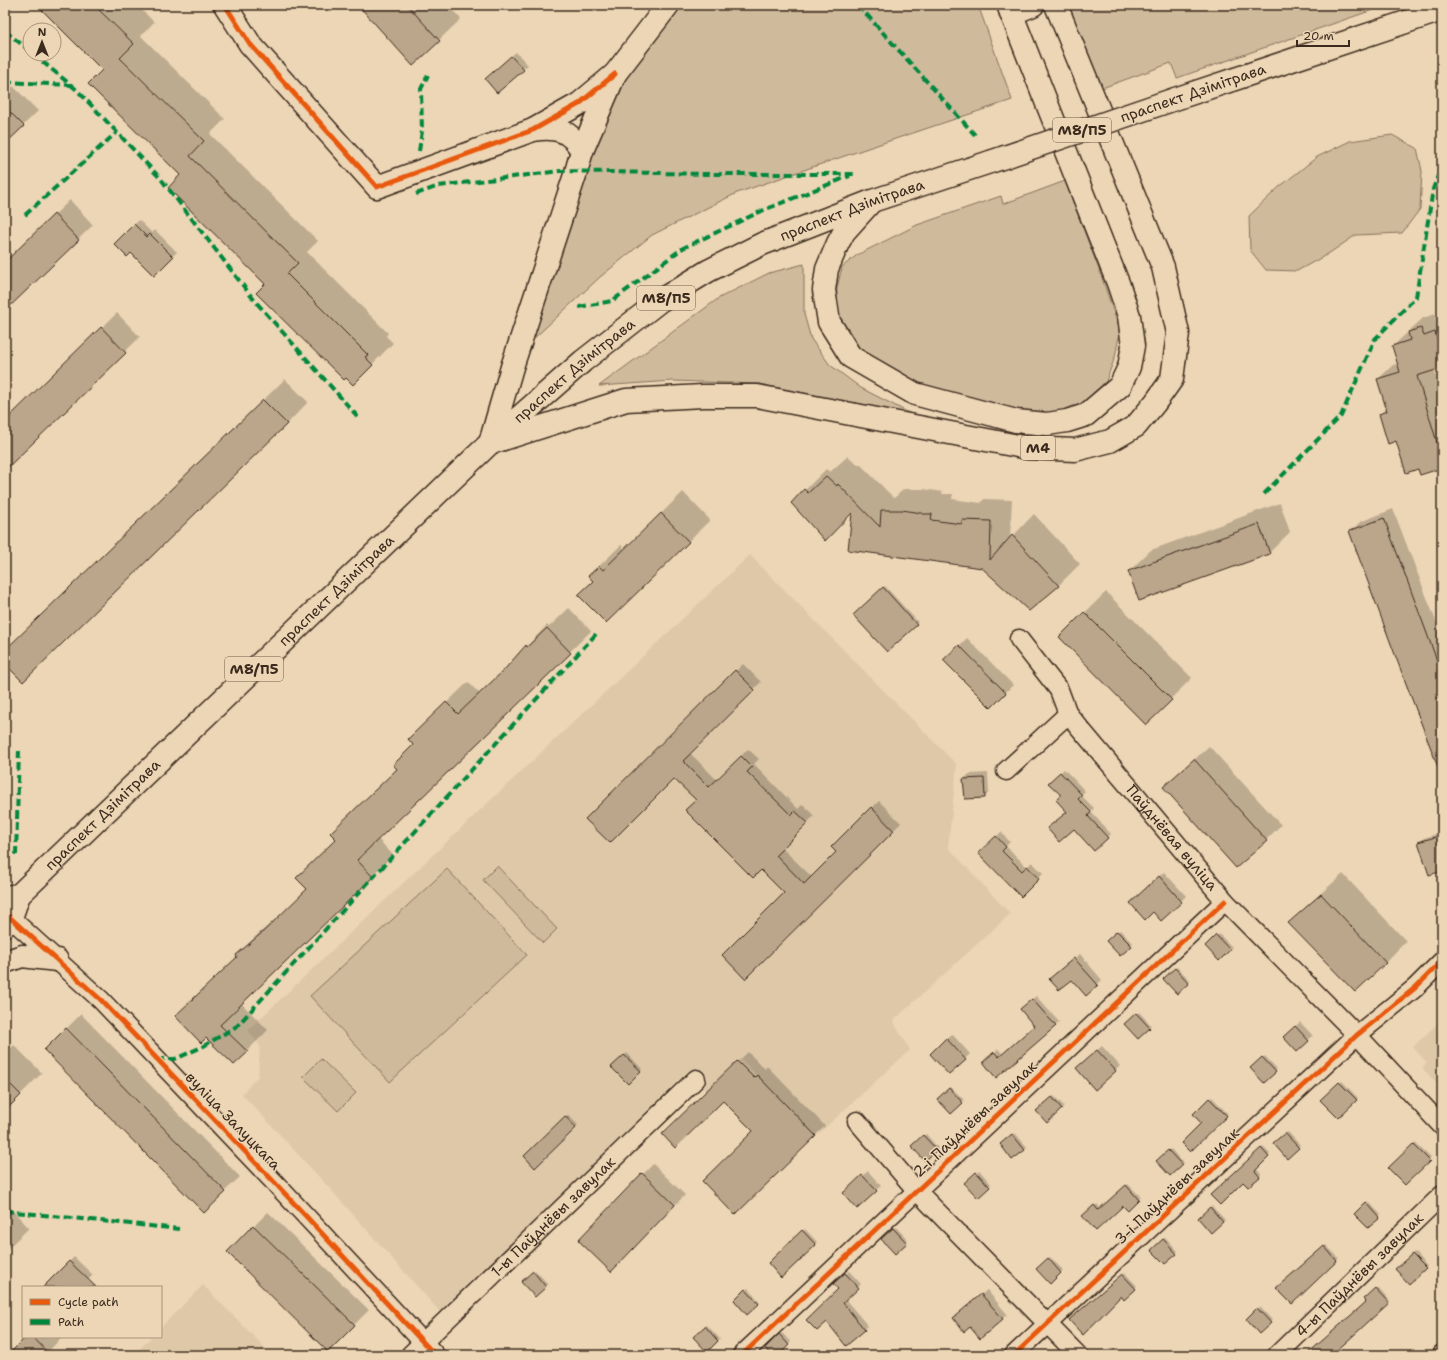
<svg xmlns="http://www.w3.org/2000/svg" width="1447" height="1360" viewBox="0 0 1447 1360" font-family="'Shantell Sans',sans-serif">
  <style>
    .built { fill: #dec8a8 }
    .green { fill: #d0ba9c; stroke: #86725d }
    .shadow { fill: #0003 }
    .building { fill: #bba68b; stroke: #3b2a1e }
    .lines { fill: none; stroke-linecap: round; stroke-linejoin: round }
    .minor-casing { stroke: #3b2a1e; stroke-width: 21 }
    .tertiary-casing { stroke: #3b2a1e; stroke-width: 25 }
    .primary-casing { stroke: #3b2a1e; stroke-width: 25 }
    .minor { stroke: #edd6b5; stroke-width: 18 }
    .tertiary { stroke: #edd6b5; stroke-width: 22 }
    .primary { stroke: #edd6b5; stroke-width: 22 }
    .primary-bridge-casing { stroke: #3b2a1e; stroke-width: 25; stroke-linecap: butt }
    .primary-bridge { stroke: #edd6b5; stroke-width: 22 }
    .quiet { stroke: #00873e; stroke-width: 4; stroke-dasharray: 8 4; stroke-linecap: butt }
    .cycleway-casing { stroke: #edd6b5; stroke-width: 8 }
    .cycleway { stroke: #e8590c; stroke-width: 5 }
    .labels { text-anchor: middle; stroke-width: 3; stroke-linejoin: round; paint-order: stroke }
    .shield { fill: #edd6b5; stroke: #705e4b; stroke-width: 1 }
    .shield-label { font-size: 14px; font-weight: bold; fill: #3b2a1e }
    .street-label { font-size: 15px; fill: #3b2a1e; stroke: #edd6b5 }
  </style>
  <rect width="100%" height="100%" fill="#edd6b5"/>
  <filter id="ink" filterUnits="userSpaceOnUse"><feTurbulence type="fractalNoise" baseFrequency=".025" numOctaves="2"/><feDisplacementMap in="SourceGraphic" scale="8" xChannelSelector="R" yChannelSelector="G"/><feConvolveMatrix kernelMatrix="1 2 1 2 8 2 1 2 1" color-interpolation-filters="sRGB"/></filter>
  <g filter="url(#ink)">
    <path class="built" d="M 750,555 L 957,765 L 948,847 L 1010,914 L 893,1021 L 910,1050 L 816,1136 L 741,1059 L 707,1091 L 688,1071 L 441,1313 L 333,1192 L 242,1094 L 258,1076 L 260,1046 L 248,1030 Z
      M 1442,1019 L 1442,1089 L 1422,1068 L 1427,1063 L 1413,1047 Z
      M 203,1285 L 272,1355 L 134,1355 L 151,1337 L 161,1337 L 161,1327 Z"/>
    <path class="green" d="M 673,5 L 978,5 L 1012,100 L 865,149 L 737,193 L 652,235 L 600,277 L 531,341 L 593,148 L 625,74 Z
      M 1068,5 L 1387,5 L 1177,78 L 1171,63 L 1102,88 Z
      M 1392,135 L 1417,148 L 1422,171 L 1420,209 L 1402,233 L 1356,235 L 1328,254 L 1297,271 L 1266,270 L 1250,250 L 1249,216 L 1278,188 L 1317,157 L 1350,141 Z
      M 1065,181 L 1101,275 L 1120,331 L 1115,357 L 1106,381 L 1084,402 L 1060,414 L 1011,413 L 955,399 L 884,373 L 855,352 L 836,311 L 837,288 L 842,267 L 857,255 L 917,225 L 1001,196 L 1003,204 Z
      M 804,264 L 804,314 L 811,339 L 830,365 L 861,388 L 913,415 L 759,384 L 673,381 L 599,386 L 719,298 L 769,273 Z
      M 497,866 L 557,929 L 543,943 L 483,880 Z
      M 447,869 L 527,955 L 390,1082 L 310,996 Z
      M 321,1059 L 356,1093 L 338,1111 L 303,1077 Z"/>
    <path class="shadow" d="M 38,5 L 137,5 L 154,22 L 141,36 L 225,119 L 210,134 L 318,241 L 307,252 L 388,333 L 386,336 L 393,343 L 353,384 L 267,284 L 182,175 L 104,70 Z
      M 359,5 L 448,5 L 461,19 L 439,40 Z
      M 508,5 L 517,5 L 512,10 Z
      M 516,52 L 528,65 L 523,69 L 491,74 Z
      M 13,86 L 38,111 L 5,143 L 5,94 Z
      M 70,200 L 93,225 L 5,310 L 5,262 Z
      M 139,220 L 152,233 L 155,230 L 177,252 L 154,274 L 131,252 L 115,244 Z
      M 117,313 L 140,337 L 5,469 L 5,422 Z
      M 1435,314 L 1438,322 L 1442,321 L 1442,367 L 1434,370 L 1442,398 L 1442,467 L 1419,468 L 1397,440 L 1380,414 L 1387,407 L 1378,379 L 1393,365 L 1399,363 L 1393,346 L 1423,318 Z
      M 285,379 L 308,402 L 287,424 L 5,662 L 5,651 Z
      M 848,456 L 858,465 L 860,464 L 894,498 L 904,489 L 924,489 L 943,492 L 942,494 L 953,494 L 952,499 L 981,503 L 984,499 L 1012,500 L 1010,539 L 1034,514 L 1080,564 L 1059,585 L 1029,610 L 982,567 L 849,549 L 854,511 L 792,503 L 826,469 L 830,472 Z
      M 683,492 L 710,520 L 606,622 L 594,581 L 589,576 L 621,545 L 625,549 Z
      M 1280,503 L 1290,532 L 1269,553 L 1129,571 L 1151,550 Z
      M 1393,509 L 1442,637 L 1442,775 L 1350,532 L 1360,522 Z
      M 885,586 L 918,622 L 887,651 L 854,615 Z
      M 1106,592 L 1192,678 L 1146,723 L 1060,637 Z
      M 569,608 L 591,631 L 378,839 L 393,855 L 241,1003 L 268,1030 L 234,1064 L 206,1036 L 238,956 L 237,955 L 258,934 L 286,910 L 308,889 L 337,839 L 398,769 L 430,719 L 468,682 L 480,694 L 510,664 L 547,625 L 549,627 Z
      M 967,638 L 1013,685 L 991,707 L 945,660 Z
      M 743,664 L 761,682 L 690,753 L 717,780 L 748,749 L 759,759 L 754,764 L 798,809 L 803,804 L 814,816 L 782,848 L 812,877 L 837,852 L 832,847 L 879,801 L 901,823 L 745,977 L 786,893 L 697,800 L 674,778 L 587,819 Z
      M 1209,746 L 1281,825 L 1266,840 L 1165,787 Z
      M 1064,769 L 1085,791 L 1081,795 L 1094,808 L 1091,812 L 1111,834 L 1094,849 L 1068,811 L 1062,795 L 1050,783 Z
      M 988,773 L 989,792 L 985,797 L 964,779 L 969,774 Z
      M 1001,832 L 1010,842 L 1006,846 L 1027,867 L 1032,862 L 1043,873 L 1021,895 L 980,853 Z
      M 1442,832 L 1442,870 L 1419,843 L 1424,838 Z
      M 1164,872 L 1186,896 L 1161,920 L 1153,911 L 1136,898 Z
      M 1343,874 L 1406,941 L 1385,963 L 1290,923 L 1311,902 Z
      M 1120,930 L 1133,943 L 1120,955 L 1107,941 Z
      M 1219,934 L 1232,947 L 1219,959 L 1206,946 Z
      M 1080,954 L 1102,980 L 1086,995 L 1072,978 L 1055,975 Z
      M 1177,967 L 1190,980 L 1177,992 L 1165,979 Z
      M 1036,996 L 1059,1022 L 996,1076 L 984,1062 L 998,1049 L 1003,1054 L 1036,1025 L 1021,1009 Z
      M 1139,1012 L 1151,1025 L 1138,1037 L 1126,1024 Z
      M 81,1014 L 240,1177 L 225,1191 L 45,1050 Z
      M 1300,1022 L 1313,1036 L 1308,1040 L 1289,1032 Z
      M 952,1034 L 970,1054 L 949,1074 L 936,1049 Z
      M 14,1045 L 42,1073 L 5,1110 L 5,1054 Z
      M 1102,1046 L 1120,1066 L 1115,1071 L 1082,1064 Z
      M 748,1052 L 765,1069 L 767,1066 L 825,1126 L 735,1214 L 754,1131 L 723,1099 L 663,1134 Z
      M 627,1053 L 642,1069 L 628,1083 L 613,1067 Z
      M 1265,1056 L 1277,1069 L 1264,1081 L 1252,1068 Z
      M 1342,1081 L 1358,1098 L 1338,1117 L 1322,1100 Z
      M 951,1087 L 964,1100 L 951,1112 L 938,1099 Z
      M 1054,1096 L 1064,1106 L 1047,1121 L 1038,1111 Z
      M 1212,1097 L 1228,1114 L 1190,1151 L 1202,1123 L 1194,1114 Z
      M 568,1115 L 578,1125 L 535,1166 L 526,1156 Z
      M 1288,1132 L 1300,1145 L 1287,1157 L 1275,1144 Z
      M 1015,1133 L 1027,1147 L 1013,1158 L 1003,1142 Z
      M 926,1134 L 938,1148 L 925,1160 L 913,1146 Z
      M 1415,1143 L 1431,1158 L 1405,1184 L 1390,1168 Z
      M 1263,1147 L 1270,1154 L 1256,1168 L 1261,1174 L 1260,1176 L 1248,1186 L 1244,1181 L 1212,1195 Z
      M 1171,1149 L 1183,1163 L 1170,1175 L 1157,1161 Z
      M 653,1164 L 685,1195 L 611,1271 L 579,1240 Z
      M 979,1170 L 991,1184 L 978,1196 L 966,1183 Z
      M 868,1171 L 881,1186 L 876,1190 L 849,1189 Z
      M 1128,1184 L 1141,1197 L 1128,1210 L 1124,1205 L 1084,1216 L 1097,1204 L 1101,1209 Z
      M 1368,1201 L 1381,1215 L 1368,1227 L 1355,1214 Z
      M 5,1202 L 29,1228 L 5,1251 Z
      M 1212,1206 L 1225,1220 L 1211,1232 L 1199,1218 Z
      M 268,1212 L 369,1310 L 328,1351 L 228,1252 Z
      M 896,1227 L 908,1240 L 895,1253 L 883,1239 Z
      M 1442,1228 L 1442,1235 L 1438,1231 Z
      M 805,1229 L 817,1242 L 794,1264 L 769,1263 Z
      M 1165,1237 L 1178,1251 L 1165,1263 L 1152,1250 Z
      M 1326,1245 L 1339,1258 L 1292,1303 L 1277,1288 Z
      M 1414,1252 L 1427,1266 L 1409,1282 L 1397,1269 Z
      M 74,1257 L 93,1275 L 81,1287 L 45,1287 Z
      M 1050,1257 L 1063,1270 L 1050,1282 L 1037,1269 Z
      M 535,1270 L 548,1284 L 535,1296 L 522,1282 Z
      M 849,1271 L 861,1284 L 845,1299 L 868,1326 L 847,1344 L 840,1289 L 835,1284 Z
      M 1125,1273 L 1137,1286 L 1124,1298 L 1121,1294 L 1071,1320 Z
      M 1378,1287 L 1390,1301 L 1331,1355 L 1307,1355 L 1367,1302 L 1365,1299 Z
      M 748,1288 L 760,1302 L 747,1314 L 735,1300 Z
      M 987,1290 L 1007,1314 L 1002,1319 L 959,1314 Z
      M 1260,1307 L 1272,1320 L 1259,1332 L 1247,1319 Z
      M 707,1325 L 720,1339 L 707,1351 L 694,1337 Z
      M 782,1333 L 791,1342 L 777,1355 L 772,1355 L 766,1348 Z
      M 27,1337 L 62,1337 L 45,1355 L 8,1355 Z
      M 937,1348 L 943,1355 L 930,1355 Z
      M 1205,1348 L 1212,1355 L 1197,1355 Z"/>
    <path class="building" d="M 37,5 L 94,5 L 134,44 L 120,58 L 204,141 L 190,156 L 298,263 L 287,274 L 368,355 L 365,357 L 373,365 L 353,385 L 346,378 L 344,380 L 256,293 L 265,284 L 168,188 L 180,175 L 88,84 L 102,70 Z
      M 358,5 L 407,5 L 440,41 L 413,66 Z
      M 511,56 L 524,70 L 497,93 L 485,79 Z
      M 5,107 L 24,126 L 5,144 Z
      M 54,214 L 79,240 L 5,311 L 5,262 Z
      M 134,224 L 147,237 L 150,234 L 173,257 L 154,276 L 131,253 L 127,257 L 114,244 Z
      M 101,327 L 126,353 L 5,470 L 5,421 Z
      M 1421,328 L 1424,336 L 1435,332 L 1442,355 L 1442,368 L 1417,376 L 1442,459 L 1442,468 L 1420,475 L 1418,469 L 1406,473 L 1396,441 L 1388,444 L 1379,414 L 1387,411 L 1377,379 L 1400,372 L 1392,346 L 1410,340 L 1408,332 Z
      M 263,400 L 287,424 L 23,682 L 5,664 L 5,650 Z
      M 826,476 L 837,486 L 838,484 L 880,527 L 881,510 L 902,510 L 922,513 L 922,514 L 932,514 L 931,520 L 962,524 L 962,520 L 991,521 L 990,560 L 1012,535 L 1059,586 L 1029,611 L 982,568 L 848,550 L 852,513 L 825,541 L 791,503 L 804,489 L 808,493 Z
      M 661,513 L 689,542 L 606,623 L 578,595 L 593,581 L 588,576 L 599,566 L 603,570 Z
      M 1384,518 L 1442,674 L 1442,775 L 1441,775 L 1397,660 L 1349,531 Z
      M 1259,524 L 1270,554 L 1139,601 L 1128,571 Z
      M 883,587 L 917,625 L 887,652 L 853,615 Z
      M 1084,612 L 1172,700 L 1146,725 L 1059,637 Z
      M 547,628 L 571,653 L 357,860 L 373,877 L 220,1025 L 248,1052 L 234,1065 L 206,1038 L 201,1043 L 175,1016 L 237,957 L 236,955 L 264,931 L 307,889 L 296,878 L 336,839 L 330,833 L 397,769 L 393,765 L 413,745 L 408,739 L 446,702 L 458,714 L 504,670 L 526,645 L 527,647 Z
      M 959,645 L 1006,693 L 991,708 L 943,660 Z
      M 735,670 L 755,690 L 683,761 L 709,787 L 741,756 L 752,767 L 747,772 L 791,815 L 795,811 L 808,823 L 776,855 L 804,884 L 836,852 L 831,847 L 871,807 L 894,831 L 745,979 L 722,955 L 784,893 L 761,870 L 753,878 L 685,810 L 696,800 L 674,779 L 610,843 L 585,819 Z
      M 1194,759 L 1267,841 L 1236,868 L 1163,787 Z
      M 1060,772 L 1082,795 L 1078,799 L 1091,812 L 1088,816 L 1108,838 L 1094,851 L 1074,829 L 1059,842 L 1047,828 L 1067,812 L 1056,800 L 1061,795 L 1048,783 Z
      M 984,778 L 985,798 L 965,799 L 963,779 Z
      M 1442,835 L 1442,871 L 1429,875 L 1418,842 Z
      M 996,836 L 1006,847 L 1002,851 L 1022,871 L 1027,866 L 1039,879 L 1021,897 L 978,853 Z
      M 1159,876 L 1182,902 L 1161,921 L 1153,912 L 1145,920 L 1130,903 Z
      M 1321,894 L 1386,963 L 1355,992 L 1288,923 Z
      M 1117,931 L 1132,946 L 1120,956 L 1106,941 Z
      M 1216,935 L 1230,950 L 1219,961 L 1205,946 Z
      M 1074,958 L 1098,985 L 1086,996 L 1072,980 L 1059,990 L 1049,979 Z
      M 1175,968 L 1189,983 L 1177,994 L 1163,979 Z
      M 1032,999 L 1056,1026 L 996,1078 L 983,1062 L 994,1052 L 999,1057 L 1034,1026 L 1020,1009 Z
      M 1136,1013 L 1150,1028 L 1138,1039 L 1124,1024 Z
      M 1295,1026 L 1309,1041 L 1297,1052 L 1283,1037 Z
      M 66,1028 L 226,1192 L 204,1213 L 44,1050 Z
      M 946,1038 L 966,1060 L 949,1075 L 930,1054 Z
      M 1097,1050 L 1116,1071 L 1095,1090 L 1076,1068 Z
      M 624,1055 L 641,1071 L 628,1084 L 611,1067 Z
      M 1262,1057 L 1276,1072 L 1264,1083 L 1250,1068 Z
      M 737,1061 L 754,1078 L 757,1075 L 816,1136 L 735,1215 L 702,1181 L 753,1131 L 723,1101 L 675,1148 L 662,1134 Z
      M 5,1079 L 21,1095 L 5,1111 Z
      M 1339,1082 L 1357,1100 L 1338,1118 L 1320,1100 Z
      M 949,1088 L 963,1103 L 951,1114 L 937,1099 Z
      M 1052,1097 L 1062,1109 L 1047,1123 L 1036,1111 Z
      M 1209,1098 L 1227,1116 L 1190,1152 L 1181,1143 L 1201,1123 L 1193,1114 Z
      M 565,1116 L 576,1128 L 535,1168 L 524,1156 Z
      M 1285,1133 L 1299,1148 L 1287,1159 L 1273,1143 Z
      M 1012,1134 L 1025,1150 L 1012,1160 L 1000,1144 Z
      M 923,1135 L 937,1150 L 925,1161 L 911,1146 Z
      M 1413,1144 L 1430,1161 L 1405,1185 L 1388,1168 Z
      M 1261,1148 L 1269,1157 L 1255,1171 L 1260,1177 L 1248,1187 L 1243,1182 L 1220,1205 L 1210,1195 Z
      M 1168,1150 L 1182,1165 L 1170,1176 L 1156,1161 Z
      M 976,1172 L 990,1187 L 978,1198 L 964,1183 Z
      M 642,1173 L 675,1205 L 611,1272 L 578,1240 Z
      M 862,1175 L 877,1191 L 857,1209 L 843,1193 Z
      M 1126,1185 L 1139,1200 L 1128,1211 L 1123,1206 L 1096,1231 L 1082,1216 L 1094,1205 L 1098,1210 Z
      M 1366,1202 L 1380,1218 L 1368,1228 L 1354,1214 Z
      M 1210,1207 L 1223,1222 L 1211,1233 L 1198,1218 Z
      M 253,1225 L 355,1325 L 328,1352 L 227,1252 Z
      M 893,1228 L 907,1243 L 895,1254 L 881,1239 Z
      M 802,1230 L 816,1245 L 781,1278 L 768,1263 Z
      M 1163,1239 L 1177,1254 L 1165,1264 L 1151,1250 Z
      M 1324,1246 L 1337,1261 L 1292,1304 L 1276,1288 Z
      M 1412,1254 L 1426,1268 L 1409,1284 L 1395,1269 Z
      M 1048,1258 L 1061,1273 L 1050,1284 L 1036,1269 Z
      M 69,1261 L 96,1287 L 43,1287 Z
      M 533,1271 L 546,1287 L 535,1297 L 521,1282 Z
      M 845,1273 L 859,1288 L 843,1303 L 865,1330 L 846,1346 L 827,1322 L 817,1331 L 806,1320 L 838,1289 L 833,1284 Z
      M 1122,1274 L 1136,1289 L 1124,1300 L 1121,1296 L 1083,1335 L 1069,1320 Z
      M 1375,1288 L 1389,1303 L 1332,1355 L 1306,1355 L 1366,1302 L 1363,1299 Z
      M 745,1289 L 759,1304 L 747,1315 L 734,1300 Z
      M 981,1294 L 1003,1319 L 980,1339 L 970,1327 L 964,1332 L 953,1318 Z
      M 1257,1308 L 1271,1323 L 1259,1334 L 1246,1319 Z
      M 705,1326 L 718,1341 L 707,1352 L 693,1337 Z
      M 779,1334 L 789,1345 L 779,1355 L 771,1355 L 765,1348 Z
      M 26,1337 L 33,1337 L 50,1355 L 8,1355 Z"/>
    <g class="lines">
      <g class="minor-casing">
        <g id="minor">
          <path id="s1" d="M 1019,639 L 1059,690 L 1068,714 L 1225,901 L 1357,1035 L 1442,1126"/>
          <path d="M 1006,771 L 1068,714"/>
          <path d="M 5,913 L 101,1000 L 275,1183 L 435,1355"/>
          <path d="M 857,1121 L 916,1190 L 1078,1355"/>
          <path id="s2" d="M 410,1355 L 696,1079"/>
          <path d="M 742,1355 L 1225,901"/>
          <path d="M 1014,1355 L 1357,1035 L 1415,988 L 1442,961"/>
          <path id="s3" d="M 1277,1355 L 1442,1195"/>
          <path d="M 1441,1355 L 1442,1354"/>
        </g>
      </g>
      <g class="tertiary-casing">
        <path id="tertiary" d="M 225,5 L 250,44 L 377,187 L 533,130 L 579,104 L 615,74"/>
      </g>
      <g class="primary-casing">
        <g id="primary">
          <path d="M 1011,14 L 1033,5"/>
          <path d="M 1175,99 L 1442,10"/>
          <path d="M 533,130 C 556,126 570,130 582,151"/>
          <path d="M 870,203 L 844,232 L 838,243 L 827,269 L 824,290 L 829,322 L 851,357 L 915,394 L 1016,421 L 1047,424 L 1067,421 L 1086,415 L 1120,386 L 1129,367 L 1133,346 L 1129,316 L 1118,283 L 1008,5"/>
          <path d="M 497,441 L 626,400 L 703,396 L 757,396 L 1028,448 L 1075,450 L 1110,441 L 1136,426 L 1155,403 L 1172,379 L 1178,333 L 1163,267 L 1056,5"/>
          <path d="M 490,443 L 512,367 L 576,172 L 582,151 L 615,74 L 668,5"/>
          <path id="s4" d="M 5,897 L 19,895 L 490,443 L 583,361 L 661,300 L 708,271 L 762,244 L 872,201 L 990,162"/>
          <path d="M 5,925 L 11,918 L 19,895"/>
          <path d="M 5,962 L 22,956 L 57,960"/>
        </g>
      </g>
      <use href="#minor" class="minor"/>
      <use href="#tertiary" class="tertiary"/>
      <use href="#primary" class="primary"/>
      <g class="primary-bridge-casing">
        <path id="primary-bridge" d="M 990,162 L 1175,99"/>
      </g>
      <use href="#primary-bridge" class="primary-bridge"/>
      <path class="quiet" d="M 858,5 L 975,135
        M 5,31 L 30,51
        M 33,54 L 77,90 L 161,179 L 255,301 L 358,417
        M 5,82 L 72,85
        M 419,151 L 422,131 L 421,89 L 428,75
        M 416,194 L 439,186 L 560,171 L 704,174 L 854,174
        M 25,215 L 117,132
        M 579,307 L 612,301 L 683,248 L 766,209 L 850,176
        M 1264,494 L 1341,416 L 1375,339 L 1416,297 L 1433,189 L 1442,165
        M 16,855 L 19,749
        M 157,1059 L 175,1059 L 202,1047 L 237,1026 L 596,634
        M 5,1211 L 179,1229"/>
      <g class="cycleway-casing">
        <path id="cycleway" d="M 225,5 L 250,44 L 377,187 L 533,130 L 579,104 L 615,74
          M 5,913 L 101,1000 L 275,1183 L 435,1355
          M 742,1355 L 1225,901
          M 1014,1355 L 1357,1035 L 1415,988 L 1442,961"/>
      </g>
      <use href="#cycleway" class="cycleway"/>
    </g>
  </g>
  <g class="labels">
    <g class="shield">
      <rect x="1053" y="118" width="58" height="24" rx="3"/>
      <rect x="637" y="286" width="58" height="24" rx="3"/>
      <rect x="1021" y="436" width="34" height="24" rx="3"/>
      <rect x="225" y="657" width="58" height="24" rx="3"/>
    </g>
    <g class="shield-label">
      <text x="1082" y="135">М8/П5</text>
      <text x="666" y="303">М8/П5</text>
      <text x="1038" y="453">М4</text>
      <text x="254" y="674">М8/П5</text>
    </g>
    <g class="street-label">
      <text transform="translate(1193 93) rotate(-19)" y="5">праспект Дзімітрава</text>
      <text dy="5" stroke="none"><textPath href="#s4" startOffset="1102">праспект Дзімітрава</textPath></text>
      <text dy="5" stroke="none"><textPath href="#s4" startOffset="778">праспект Дзімітрава</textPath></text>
      <text dy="5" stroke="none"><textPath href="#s4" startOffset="454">праспект Дзімітрава</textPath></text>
      <text dy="5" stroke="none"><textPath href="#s4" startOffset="130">праспект Дзімітрава</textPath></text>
      <text dy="5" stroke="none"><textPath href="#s1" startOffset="252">Паўднёвая вуліца</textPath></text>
      <text transform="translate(975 1119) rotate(-43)" y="5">2-і Паўднёвы завулак</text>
      <text transform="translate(233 1121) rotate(46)" y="5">вуліца Залуцкага</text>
      <text transform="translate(1177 1186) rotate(-43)" y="5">3-і Паўднёвы завулак</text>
      <text dy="5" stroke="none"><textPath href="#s2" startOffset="199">1-ы Паўднёвы завулак</textPath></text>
      <text dy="5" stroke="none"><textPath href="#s3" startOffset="115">4-ы Паўднёвы завулак</textPath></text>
    </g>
  </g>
  <rect width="1447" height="1360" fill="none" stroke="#edd6b5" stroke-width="20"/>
  <rect x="10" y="10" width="1427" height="1340" fill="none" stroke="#3b2a1e" stroke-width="1.5" filter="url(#ink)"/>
  <rect x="22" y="1286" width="140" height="52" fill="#edd6b5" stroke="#a69179"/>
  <rect x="30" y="1299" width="20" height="6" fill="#e8590c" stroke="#a69179"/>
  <text x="58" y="1306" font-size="12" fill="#3b2a1e">Cycle path</text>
  <rect x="30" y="1319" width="20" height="6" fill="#00873e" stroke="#a69179"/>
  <text x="58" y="1326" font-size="12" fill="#3b2a1e">Path</text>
  <g transform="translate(42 42)"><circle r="19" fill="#edd6b5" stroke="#a69179"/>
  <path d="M0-3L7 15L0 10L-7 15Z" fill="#3b2a1e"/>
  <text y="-6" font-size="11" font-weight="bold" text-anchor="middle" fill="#3b2a1e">N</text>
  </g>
  <path d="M1297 40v6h52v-6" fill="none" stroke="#3b2a1e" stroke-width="2"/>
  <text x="1303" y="40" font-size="12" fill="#3b2a1e" stroke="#edd6b5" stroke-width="3" paint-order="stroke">20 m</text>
</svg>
